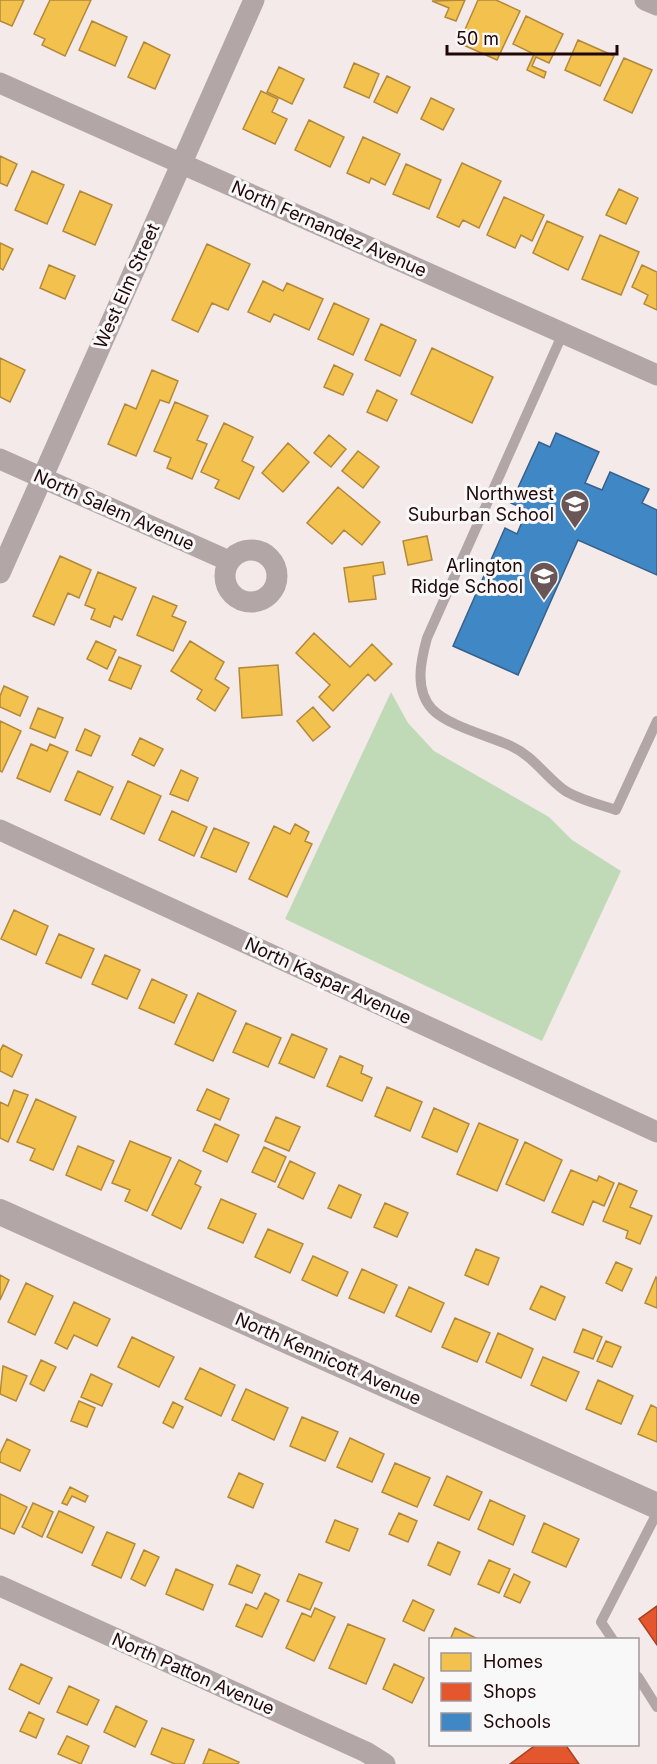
<svg xmlns="http://www.w3.org/2000/svg" width="657" height="1764" viewBox="0 0 657 1764" font-family="Inter,sans-serif">
  <style>
    .green { fill: #c0dab7 }
    .homes { fill: #f2c14e; stroke: #b38939; stroke-width: 1.5 }
    .shops { fill: #e4572e; stroke: #a93f22; stroke-width: 1.5 }
    .schools { fill: #3f88c5; stroke: #36618c; stroke-width: 1.5 }
    .lines { fill: none; stroke-linecap: round; stroke-linejoin: round }
    .service { stroke: #b2a6a6; stroke-width: 10 }
    .minor { stroke: #b2a6a6; stroke-width: 21 }
    .tertiary { stroke: #b2a6a6; stroke-width: 26 }
    .labels { text-anchor: middle; stroke-width: 6; stroke-linejoin: round; paint-order: stroke }
    .street-label { font-size: 18px; fill: #200607; stroke: #f8f8f8 }
    .poi-label { font-size: 18px; fill: #200607; stroke: #f8f8f8; text-anchor: end }
  </style>
  <rect width="100%" height="100%" fill="#f4eae9"/>
  <path class="green" d="M 391,692 L 408,723 L 434,751 L 549,817 L 572,840 L 621,871 L 542,1041 L 285,919 Z"/>
  <path class="homes" d="M 0,0 L 24,0 L 12,26 L 0,21 Z
    M 50,0 L 91,0 L 65,56 L 42,45 L 45,39 L 34,34 Z
    M 465,0 L 456,21 L 445,17 L 449,8 L 432,1 Z
    M 478,0 L 496,0 L 520,11 L 497,60 L 459,43 Z
    M 526,16 L 563,34 L 549,63 L 536,57 L 532,66 L 546,72 L 544,78 L 527,70 L 534,54 L 513,44 Z
    M 92,21 L 127,37 L 115,66 L 79,50 Z
    M 578,40 L 614,56 L 600,86 L 565,70 Z
    M 144,42 L 170,55 L 155,89 L 128,77 Z
    M 624,58 L 652,70 L 632,113 L 604,100 Z
    M 354,63 L 379,74 L 369,98 L 344,87 Z
    M 279,67 L 304,79 L 292,104 L 267,92 Z
    M 387,76 L 410,87 L 397,113 L 374,102 Z
    M 261,91 L 278,99 L 272,112 L 287,119 L 275,144 L 243,129 Z
    M 431,98 L 454,109 L 443,130 L 421,119 Z
    M 309,120 L 344,137 L 330,167 L 295,150 Z
    M 363,137 L 400,154 L 385,185 L 371,178 L 369,183 L 347,173 Z
    M 0,156 L 17,164 L 7,186 L 0,183 Z
    M 462,163 L 501,181 L 479,228 L 463,220 L 459,227 L 437,217 Z
    M 406,164 L 441,180 L 429,209 L 393,194 Z
    M 32,171 L 64,185 L 47,224 L 15,210 Z
    M 619,189 L 638,198 L 626,224 L 606,215 Z
    M 80,191 L 112,205 L 95,245 L 63,231 Z
    M 504,197 L 544,215 L 532,241 L 521,235 L 515,248 L 487,235 Z
    M 547,221 L 583,237 L 568,270 L 533,253 Z
    M 600,235 L 639,252 L 621,295 L 582,279 Z
    M 0,243 L 13,249 L 3,270 L 0,268 Z
    M 207,244 L 250,264 L 228,310 L 212,303 L 198,332 L 172,320 Z
    M 49,265 L 75,276 L 65,299 L 40,288 Z
    M 642,265 L 657,272 L 657,310 L 644,304 L 648,295 L 632,287 Z
    M 263,281 L 283,291 L 287,283 L 323,299 L 309,330 L 274,314 L 270,322 L 248,312 Z
    M 334,303 L 369,319 L 353,355 L 318,339 Z
    M 381,324 L 416,340 L 400,376 L 365,360 Z
    M 432,348 L 493,377 L 472,423 L 411,394 Z
    M 0,358 L 25,370 L 10,402 L 0,397 Z
    M 334,365 L 353,374 L 343,395 L 324,387 Z
    M 152,370 L 178,381 L 169,403 L 160,400 L 136,456 L 108,444 L 125,404 L 136,409 Z
    M 377,390 L 397,400 L 387,421 L 367,412 Z
    M 175,402 L 208,416 L 197,440 L 207,444 L 192,479 L 167,468 L 171,458 L 154,451 Z
    M 224,423 L 253,437 L 242,461 L 254,467 L 239,499 L 215,488 L 219,480 L 201,472 Z
    M 329,435 L 346,449 L 331,467 L 314,453 Z
    M 288,443 L 309,462 L 283,492 L 262,473 Z
    M 358,451 L 379,467 L 363,488 L 342,471 Z
    M 338,487 L 380,522 L 362,545 L 344,530 L 332,544 L 307,523 Z
    M 427,536 L 432,560 L 408,565 L 403,541 Z
    M 60,556 L 91,570 L 79,598 L 68,593 L 54,625 L 33,616 Z
    M 383,562 L 385,574 L 373,576 L 376,599 L 349,602 L 344,568 Z
    M 98,572 L 136,588 L 122,620 L 114,616 L 110,627 L 91,619 L 95,609 L 85,605 Z
    M 153,596 L 177,606 L 172,616 L 186,622 L 173,651 L 137,635 Z
    M 314,633 L 350,667 L 372,644 L 392,664 L 375,681 L 368,674 L 333,711 L 319,697 L 330,685 L 296,653 Z
    M 96,641 L 116,650 L 107,669 L 87,659 Z
    M 190,641 L 224,662 L 215,679 L 229,688 L 215,711 L 197,699 L 202,690 L 171,671 Z
    M 119,657 L 141,666 L 131,689 L 109,680 Z
    M 278,665 L 282,715 L 242,718 L 239,668 Z
    M 4,686 L 28,697 L 20,716 L 0,707 L 0,696 Z
    M 313,707 L 330,727 L 313,741 L 297,721 Z
    M 38,708 L 63,718 L 55,738 L 30,728 Z
    M 0,721 L 21,731 L 2,772 L 0,771 Z
    M 85,729 L 100,736 L 91,756 L 76,750 Z
    M 140,738 L 163,749 L 154,766 L 132,755 Z
    M 31,744 L 47,751 L 50,744 L 68,752 L 50,792 L 17,778 Z
    M 181,770 L 198,778 L 188,801 L 170,794 Z
    M 78,771 L 113,787 L 100,815 L 65,800 Z
    M 128,781 L 161,796 L 144,834 L 111,819 Z
    M 172,811 L 207,827 L 194,856 L 159,840 Z
    M 295,824 L 309,832 L 305,841 L 312,844 L 287,897 L 249,879 L 274,826 L 290,834 Z
    M 214,828 L 249,843 L 236,872 L 201,857 Z
    M 14,910 L 48,926 L 36,955 L 1,939 Z
    M 59,934 L 94,949 L 81,978 L 46,963 Z
    M 105,955 L 140,970 L 127,999 L 92,984 Z
    M 152,979 L 187,995 L 174,1023 L 139,1008 Z
    M 198,993 L 236,1011 L 213,1061 L 175,1044 Z
    M 246,1023 L 281,1038 L 268,1067 L 233,1052 Z
    M 292,1034 L 327,1049 L 314,1078 L 279,1063 Z
    M 3,1045 L 22,1055 L 12,1077 L 0,1071 L 0,1051 Z
    M 340,1056 L 363,1066 L 361,1073 L 372,1078 L 362,1101 L 327,1086 Z
    M 387,1087 L 422,1102 L 410,1131 L 375,1116 Z
    M 207,1089 L 229,1099 L 220,1120 L 197,1110 Z
    M 14,1090 L 28,1095 L 8,1142 L 0,1138 L 0,1102 L 8,1106 Z
    M 36,1099 L 76,1117 L 53,1170 L 30,1160 L 35,1149 L 17,1142 Z
    M 434,1108 L 469,1124 L 457,1152 L 422,1137 Z
    M 276,1117 L 300,1127 L 289,1151 L 265,1141 Z
    M 479,1123 L 518,1140 L 497,1191 L 457,1174 Z
    M 215,1124 L 239,1135 L 227,1162 L 203,1151 Z
    M 130,1141 L 171,1158 L 147,1211 L 125,1201 L 130,1190 L 112,1183 Z
    M 525,1142 L 562,1160 L 544,1201 L 506,1184 Z
    M 78,1146 L 114,1161 L 101,1190 L 66,1175 Z
    M 264,1147 L 286,1157 L 275,1182 L 252,1172 Z
    M 179,1160 L 201,1171 L 195,1184 L 201,1187 L 181,1229 L 152,1215 Z
    M 290,1161 L 315,1173 L 303,1199 L 278,1187 Z
    M 571,1170 L 597,1181 L 599,1176 L 614,1183 L 604,1206 L 593,1201 L 583,1225 L 552,1212 Z
    M 619,1183 L 637,1191 L 630,1207 L 652,1216 L 640,1244 L 626,1238 L 628,1231 L 603,1221 Z
    M 339,1185 L 361,1195 L 351,1218 L 328,1208 Z
    M 221,1199 L 256,1214 L 243,1243 L 208,1228 Z
    M 385,1203 L 408,1213 L 397,1237 L 374,1227 Z
    M 268,1229 L 303,1244 L 290,1273 L 255,1257 Z
    M 476,1249 L 499,1258 L 488,1285 L 465,1275 Z
    M 313,1256 L 348,1272 L 337,1296 L 302,1280 Z
    M 616,1262 L 632,1269 L 622,1291 L 606,1283 Z
    M 362,1269 L 397,1285 L 384,1313 L 349,1298 Z
    M 0,1275 L 9,1280 L 0,1300 Z
    M 656,1277 L 657,1278 L 657,1308 L 645,1303 Z
    M 26,1283 L 53,1296 L 35,1335 L 8,1322 Z
    M 541,1286 L 565,1297 L 555,1320 L 530,1309 Z
    M 409,1287 L 444,1303 L 431,1332 L 396,1316 Z
    M 74,1302 L 110,1319 L 97,1346 L 74,1335 L 67,1349 L 55,1343 Z
    M 455,1318 L 490,1333 L 477,1362 L 442,1347 Z
    M 583,1329 L 602,1337 L 593,1359 L 574,1352 Z
    M 498,1333 L 533,1349 L 521,1378 L 486,1362 Z
    M 132,1337 L 174,1357 L 159,1387 L 118,1367 Z
    M 606,1341 L 621,1347 L 612,1367 L 597,1361 Z
    M 543,1357 L 579,1372 L 566,1401 L 531,1385 Z
    M 41,1360 L 56,1367 L 44,1391 L 30,1384 Z
    M 3,1366 L 27,1376 L 16,1401 L 0,1394 Z
    M 200,1368 L 235,1385 L 221,1416 L 185,1399 Z
    M 91,1374 L 112,1384 L 102,1406 L 81,1397 Z
    M 598,1380 L 633,1396 L 621,1424 L 586,1409 Z
    M 246,1389 L 288,1408 L 274,1440 L 232,1420 Z
    M 79,1401 L 95,1408 L 87,1427 L 71,1421 Z
    M 173,1402 L 183,1407 L 173,1428 L 163,1423 Z
    M 651,1405 L 657,1408 L 657,1442 L 638,1434 Z
    M 302,1417 L 338,1432 L 325,1461 L 290,1446 Z
    M 350,1438 L 384,1454 L 372,1482 L 337,1467 Z
    M 7,1439 L 30,1450 L 20,1471 L 0,1462 L 0,1454 Z
    M 395,1463 L 430,1478 L 417,1507 L 382,1492 Z
    M 239,1473 L 263,1484 L 253,1508 L 228,1497 Z
    M 447,1476 L 482,1492 L 469,1520 L 434,1505 Z
    M 70,1487 L 88,1496 L 85,1502 L 72,1496 L 67,1505 L 62,1503 Z
    M 0,1494 L 27,1507 L 14,1534 L 0,1528 Z
    M 490,1500 L 525,1516 L 513,1545 L 478,1529 Z
    M 33,1503 L 53,1512 L 42,1537 L 22,1527 Z
    M 59,1511 L 94,1527 L 82,1553 L 47,1537 Z
    M 399,1513 L 417,1521 L 408,1542 L 389,1534 Z
    M 335,1520 L 358,1529 L 349,1551 L 326,1542 Z
    M 544,1523 L 579,1539 L 566,1567 L 532,1552 Z
    M 107,1532 L 135,1544 L 121,1578 L 92,1565 Z
    M 438,1542 L 460,1552 L 450,1575 L 428,1565 Z
    M 144,1550 L 159,1557 L 145,1586 L 131,1579 Z
    M 489,1560 L 510,1569 L 499,1593 L 478,1584 Z
    M 237,1565 L 260,1575 L 252,1593 L 229,1584 Z
    M 176,1569 L 213,1585 L 203,1610 L 166,1594 Z
    M 299,1574 L 322,1583 L 310,1610 L 287,1601 Z
    M 514,1574 L 530,1582 L 520,1603 L 504,1596 Z
    M 265,1593 L 279,1600 L 262,1637 L 236,1626 L 246,1604 L 257,1609 Z
    M 413,1600 L 434,1610 L 424,1631 L 403,1621 Z
    M 315,1608 L 335,1617 L 314,1661 L 286,1648 L 302,1613 L 311,1617 Z
    M 348,1624 L 385,1639 L 366,1684 L 329,1668 Z
    M 455,1628 L 478,1639 L 478,1640 L 450,1640 Z
    M 21,1664 L 52,1678 L 39,1704 L 9,1689 Z
    M 394,1664 L 424,1678 L 412,1703 L 383,1689 Z
    M 69,1686 L 99,1700 L 87,1725 L 57,1712 Z
    M 116,1706 L 147,1721 L 135,1747 L 104,1732 Z
    M 29,1712 L 44,1719 L 36,1738 L 20,1731 Z
    M 162,1728 L 194,1740 L 184,1764 L 175,1764 L 151,1754 Z
    M 67,1736 L 89,1746 L 81,1764 L 58,1754 Z
    M 209,1749 L 239,1762 L 238,1764 L 203,1764 Z"/>
  <path class="shops" d="M 657,1606 L 657,1645 L 639,1619 Z
    M 537,1744 L 565,1744 L 579,1764 L 510,1764 Z"/>
  <path class="schools" d="M 556,433 L 599,452 L 585,483 L 602,490 L 610,472 L 649,489 L 642,503 L 657,510 L 657,575 L 578,540 L 518,675 L 453,646 L 505,528 L 517,534 L 527,510 L 511,503 L 539,442 L 550,447 Z"/>
  <g class="lines">
    <path class="service" d="M 563,333 L 427,638 C 421,660 414,689 432,709 C 448,726 489,736 511,746 C 533,756 545,776 564,790 C 579,800 599,804 616,810 L 657,721
      M 613,1640 L 601,1622 L 657,1513
      M 638,1677 L 657,1707"/>
    <path class="minor" d="M 645,0 L 657,5
      M 0,83 L 657,375
      M 0,459 L 229,561
      M225 576a26 26 0 1 1 52 0a26 26 0 1 1-52 0Z
      M 0,573 L 254,0
      M 0,830 L 657,1132
      M 0,1586 L 366,1752 L 385,1764"/>
    <path class="tertiary" d="M 0,1212 L 657,1506"/>
  </g>
  <defs>
    <g id="school-pin" transform="scale(1.5)"><path d="M0 17L-7.5 6A9.5 9.5 0 1 1 7.5 6Z" fill="#6a5656" stroke="#f8f8f8"/><path d="M0-5L7-2L0 1L-7-2ZM-4 1L0 2.5L4 1V4Q0 6-4 4Z" fill="#fff"/></g>
  </defs>
  <g fill-rule="evenodd">
    <use href="#school-pin" x="575" y="504"/>
    <use href="#school-pin" x="544" y="576"/>
  </g>
  <g class="labels">
    <g class="street-label">
      <text transform="translate(329 229) rotate(24)" y="6">North Fernandez Avenue</text>
      <text transform="translate(127 286) rotate(-66)" y="6">West Elm Street</text>
      <text transform="translate(114 510) rotate(24)" y="6">North Salem Avenue</text>
      <text transform="translate(328 981) rotate(25)" y="6">North Kaspar Avenue</text>
      <text transform="translate(328 1359) rotate(24)" y="6">North Kennicott Avenue</text>
      <text transform="translate(193 1674) rotate(24)" y="6">North Patton Avenue</text>
    </g>
    <g class="poi-label">
      <text x="554" y="500">Northwest<tspan x="554" dy="21">Suburban School</tspan></text>
      <text x="523" y="572">Arlington<tspan x="523" dy="21">Ridge School</tspan></text>
    </g>
  </g>
  <rect x="429" y="1638" width="210" height="108" fill="#f8f8f8" stroke="#a29798" stroke-width="1.5"/>
  <rect x="441" y="1653" width="30" height="18" fill="#f2c14e" stroke="#a29798" stroke-width="1.5"/>
  <text x="483" y="1668" font-size="18" fill="#200607">Homes</text>
  <rect x="441" y="1683" width="30" height="18" fill="#e4572e" stroke="#a29798" stroke-width="1.5"/>
  <text x="483" y="1698" font-size="18" fill="#200607">Shops</text>
  <rect x="441" y="1713" width="30" height="18" fill="#3f88c5" stroke="#a29798" stroke-width="1.5"/>
  <text x="483" y="1728" font-size="18" fill="#200607">Schools</text>
  <path d="M447 45v9h170v-9" fill="none" stroke="#200607" stroke-width="3"/>
  <text x="456" y="45" font-size="18" fill="#200607" stroke="#f8f8f8" stroke-width="4.5" paint-order="stroke">50 m</text>
</svg>
